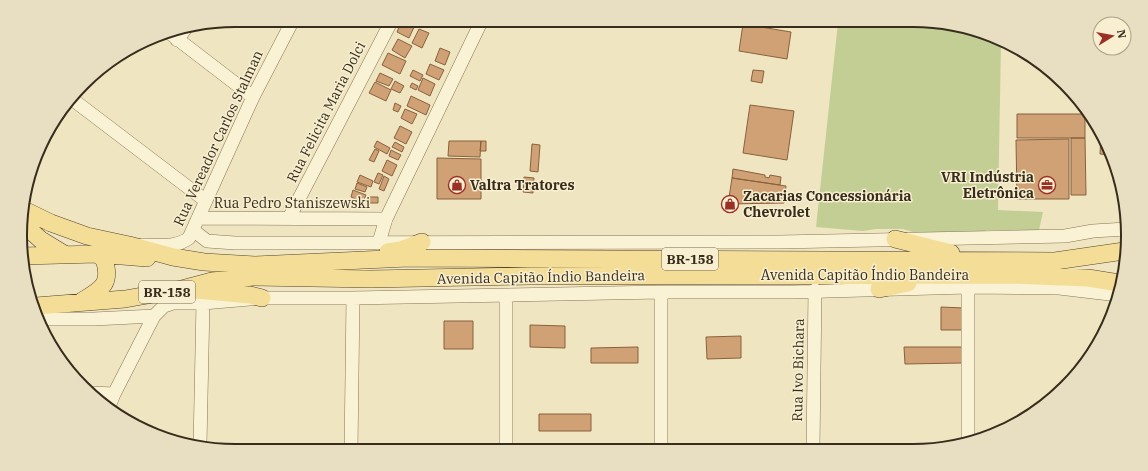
<svg xmlns="http://www.w3.org/2000/svg" width="1148" height="471" viewBox="0 0 1148 471" font-family="'IBM Plex Serif',serif">
  <style>
    .green { fill: #c3ce94 }
    .building { fill: #cfa175; stroke: #89613d }
    .lines { fill: none; stroke-linecap: round; stroke-linejoin: round }
    .minor-casing { stroke: #897658; stroke-width: 14 }
    .major-casing { stroke: #57432c; stroke-width: 18 }
    .minor { stroke: #faf2d4; stroke-width: 13 }
    .major { stroke: #f4de97; stroke-width: 17 }
    .labels { text-anchor: middle; stroke-width: 3; stroke-linejoin: round; paint-order: stroke }
    .shield { fill: #f7efd0; stroke: #716653; stroke-width: 1 }
    .shield-label { font-size: 13px; font-weight: bold; fill: #382c1d }
    .street-label { font-size: 14px; fill: #382c1d; stroke: #f7efd0 }
    .poi-label { font-size: 14px; font-weight: bold; fill: #382c1d; stroke: #f7efd0; text-anchor: start }
    .rim { fill: none; stroke: #382c1d; stroke-width: 2 }
  </style>
  <rect width="100%" height="100%" fill="#efe5c1"/>
  <path class="green" d="M 838,23 L 931,23 L 982,31 L 1001,42 L 998,210 L 1043,212 L 1039,230 L 986,230 L 980,240 L 916,233 L 903,229 L 876,229 L 863,231 L 816,227 Z"/>
  <path class="building" d="M 402,20 L 415,25 L 409,38 L 397,32 Z
    M 743,24 L 791,32 L 787,59 L 739,51 Z
    M 419,29 L 429,33 L 422,48 L 412,43 Z
    M 398,39 L 412,46 L 405,58 L 392,50 Z
    M 440,48 L 450,52 L 445,65 L 435,61 Z
    M 388,53 L 406,61 L 400,74 L 382,65 Z
    M 430,64 L 444,70 L 439,80 L 426,74 Z
    M 413,70 L 423,75 L 420,81 L 410,76 Z
    M 753,70 L 764,71 L 762,83 L 751,81 Z
    M 380,73 L 393,79 L 389,86 L 376,81 Z
    M 423,78 L 435,84 L 430,96 L 418,90 Z
    M 395,81 L 404,86 L 400,93 L 391,89 Z
    M 375,82 L 391,90 L 386,101 L 369,93 Z
    M 412,83 L 418,86 L 416,90 L 410,87 Z
    M 411,96 L 430,105 L 426,115 L 407,106 Z
    M 395,103 L 401,106 L 398,112 L 393,110 Z
    M 750,105 L 794,111 L 787,160 L 743,153 Z
    M 405,109 L 417,114 L 412,124 L 401,118 Z
    M 1017,114 L 1085,114 L 1085,138 L 1017,138 Z
    M 400,126 L 412,132 L 406,144 L 394,138 Z
    M 1101,134 L 1106,140 L 1110,155 L 1100,154 Z
    M 1071,138 L 1085,138 L 1086,195 L 1071,195 Z
    M 1069,139 L 1069,199 L 1017,199 L 1016,140 Z
    M 377,141 L 390,148 L 387,154 L 374,147 Z
    M 449,141 L 481,141 L 480,157 L 448,156 Z
    M 481,141 L 486,141 L 486,151 L 480,151 Z
    M 395,142 L 404,147 L 402,152 L 392,147 Z
    M 532,144 L 540,145 L 538,172 L 530,171 Z
    M 375,149 L 379,151 L 374,162 L 369,160 Z
    M 391,150 L 401,155 L 398,160 L 389,156 Z
    M 437,158 L 481,159 L 481,199 L 437,199 Z
    M 387,160 L 397,165 L 392,176 L 382,171 Z
    M 733,169 L 765,175 L 765,177 L 769,178 L 770,175 L 781,177 L 780,185 L 732,178 Z
    M 378,173 L 383,175 L 379,184 L 374,182 Z
    M 360,175 L 373,181 L 371,187 L 357,182 Z
    M 384,176 L 389,179 L 384,191 L 379,189 Z
    M 524,177 L 534,178 L 533,193 L 523,192 Z
    M 732,178 L 786,186 L 784,203 L 728,204 Z
    M 357,183 L 367,187 L 365,192 L 355,189 Z
    M 353,190 L 366,195 L 363,202 L 351,197 Z
    M 369,197 L 378,197 L 378,203 L 369,203 Z
    M 941,307 L 964,308 L 963,330 L 941,330 Z
    M 444,321 L 473,321 L 473,349 L 444,349 Z
    M 530,325 L 565,326 L 565,348 L 530,347 Z
    M 741,336 L 741,358 L 707,359 L 706,337 Z
    M 638,347 L 638,363 L 591,363 L 591,348 Z
    M 904,347 L 962,347 L 962,363 L 905,364 Z
    M 539,414 L 591,414 L 591,431 L 539,431 Z"/>
  <g class="lines">
    <g class="minor-casing">
      <path id="minor" d="M 167,31 L 253,97
        M 177,40 L 186,28
        M 72,99 L 206,201
        M 198,218 L 386,219
        M 289,218 L 392,20
        M 193,230 L 207,241 L 235,243 L 780,242 L 1065,236 L 1093,231 L 1126,229
        M 379,242 L 386,219 L 482,20
        M 142,245 C 158,245 176,248 189,238 L 253,97 L 293,20
        M 661,292 L 661,450
        M 506,296 L 506,450
        M 41,319 L 94,319 L 154,316
        M 92,393 L 114,394
        M 108,409 L 114,394 L 154,316 L 164,306 L 173,303 L 203,303 L 262,298 L 353,298 L 661,292 L 794,292 L 968,287 L 1059,288 L 1118,295
        M 968,441 L 968,287
        M 200,445 L 203,303
        M 813,449 L 815,290
        M 351,451 L 353,298"/>
    </g>
    <g class="major-casing">
      <path id="major" d="M 22,209 L 51,223 L 87,236 L 129,245 L 173,257 L 204,262 L 255,265 L 408,258 L 1055,261 L 1124,251
        M 22,223 L 41,240 L 64,254
        M 895,239 L 951,253
        M 388,252 L 401,250 L 422,242
        M 23,256 L 97,254 L 147,258
        M 879,289 L 908,283
        M 196,290 L 250,295 L 262,298
        M 82,301 C 102,289 112,284 104,259 L 97,254
        M 36,306 L 125,299 L 182,289 L 212,281 L 253,277 L 371,279 L 529,276 L 1012,275 L 1088,278 L 1119,283"/>
    </g>
    <use href="#minor" class="minor"/>
    <use href="#major" class="major"/>
  </g>
  <defs>
    <g id="shop-ring" transform="scale(0.9)"><circle r="9.5" fill="#f7efd0" stroke="#9b2e25" stroke-width="1.5"/><path d="M-5-2.5h2.3a2.7 3.5 0 0 1 5.4 0H5L5.5 6h-11ZM-1.5-2.5h3a1.5 2.3 0 0 0-3 0Z" fill="#9b2e25"/></g>
    <g id="office-ring" transform="scale(0.9)"><circle r="9.5" fill="#f7efd0" stroke="#9b2e25" stroke-width="1.5"/><path d="M-6-3h4V-5.5h4V-3h4V5H-6ZM-1-4.5V-3h2v-1.5ZM-6 0V1H6V0Z" fill="#9b2e25"/></g>
  </defs>
  <g fill-rule="evenodd">
    <use href="#shop-ring" x="457" y="185"/>
    <use href="#office-ring" x="1047" y="185"/>
    <use href="#shop-ring" x="730" y="204"/>
  </g>
  <g class="labels">
    <g class="shield">
      <rect x="662" y="248" width="56" height="22" rx="3"/>
      <rect x="139" y="281" width="56" height="22" rx="3"/>
    </g>
    <g class="shield-label">
      <text x="690" y="264">BR-158</text>
      <text x="167" y="297">BR-158</text>
    </g>
    <g class="street-label">
      <text transform="translate(326 112) rotate(-63)" y="5">Rua Felicita Maria Dolci</text>
      <text transform="translate(218 138) rotate(-65)" y="5">Rua Vereador Carlos Stalman</text>
      <text x="292" y="208">Rua Pedro Staniszewski</text>
      <text x="865" y="280">Avenida Capitão Índio Bandeira</text>
      <text transform="translate(541 277) rotate(-1)" y="5">Avenida Capitão Índio Bandeira</text>
      <text transform="translate(798 370) rotate(-89)" y="5">Rua Ivo Bichara</text>
    </g>
    <g class="poi-label">
      <text x="1034" y="182" text-anchor="end">VRI Indústria<tspan x="1034" dy="16">Eletrônica</tspan></text>
      <text x="470" y="190">Valtra Tratores</text>
      <text x="743" y="201">Zacarias Concessionária<tspan x="743" dy="16">Chevrolet</tspan></text>
    </g>
  </g>
  <path d="M0 0H1148V471H0ZM235 27H913A208 208 0 0 1 1121 235V236A208 208 0 0 1 913 444H235A208 208 0 0 1 27 236V235A208 208 0 0 1 235 27Z" fill="#e8dfc2" fill-rule="evenodd"/>
  <path class="rim" d="M235 27H913A208 208 0 0 1 1121 235V236A208 208 0 0 1 913 444H235A208 208 0 0 1 27 236V235A208 208 0 0 1 235 27Z"/>
  <g transform="translate(1112 36) rotate(79)"><circle r="19" fill="#f7efd0" stroke="#aba188"/>
  <path d="M0-3L7 15L0 10L-7 15Z" fill="#9b2e25"/>
  <text y="-6" font-size="11" font-weight="bold" text-anchor="middle" fill="#382c1d">N</text>
  </g>
</svg>
